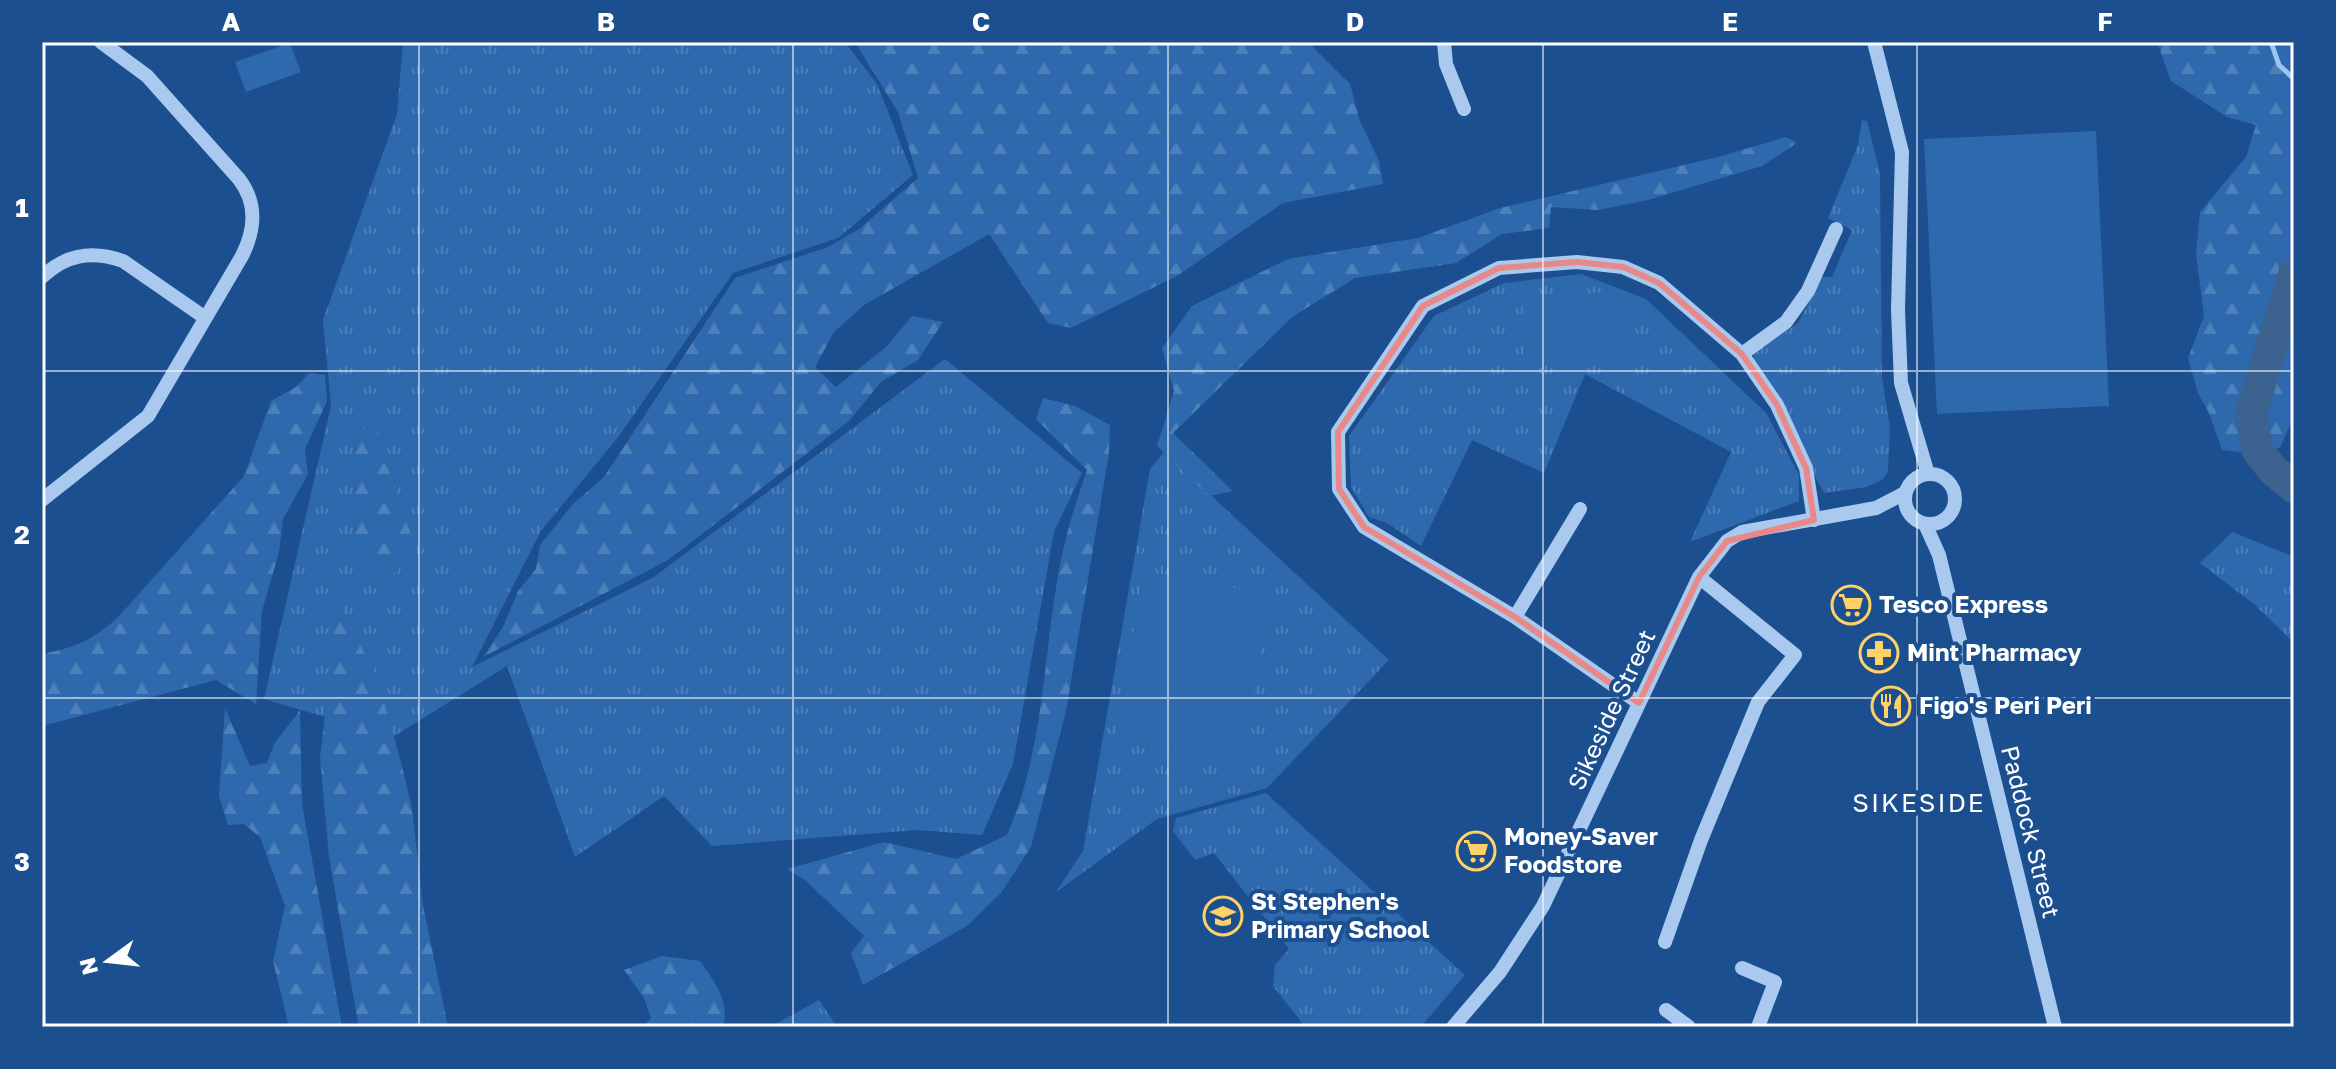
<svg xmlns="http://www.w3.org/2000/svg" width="2336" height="1069" viewBox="0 0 2336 1069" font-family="'Golos Text',sans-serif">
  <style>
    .grass { fill: url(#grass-tufts) }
    .forest { fill: url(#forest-firs) }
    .pitch { fill: #2e69ad }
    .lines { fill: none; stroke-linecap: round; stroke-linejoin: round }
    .stream { stroke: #9cc4f0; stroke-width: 5 }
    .river { stroke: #3c6290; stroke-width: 32 }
    .minor { stroke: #a9c9ee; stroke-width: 14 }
    .marked { fill: none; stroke: #e88989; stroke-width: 6; stroke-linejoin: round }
    .grid { fill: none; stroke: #fff; stroke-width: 2; stroke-opacity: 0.55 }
    .labels { text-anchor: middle; stroke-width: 8; stroke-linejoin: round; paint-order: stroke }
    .poi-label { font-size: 24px; font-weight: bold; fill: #fff; stroke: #1b4f8f; text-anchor: start }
    .street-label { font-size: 24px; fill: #fff; stroke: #1b4f8f }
    .neighbourhood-label { font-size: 26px; letter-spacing: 2px; fill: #fff; stroke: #1b4f8f }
    .neatline { fill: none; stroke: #fff; stroke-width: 3 }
    .grid-label { font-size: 26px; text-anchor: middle; font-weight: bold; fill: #fff }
  </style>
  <defs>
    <pattern id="grass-tufts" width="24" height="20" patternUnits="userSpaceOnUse" patternTransform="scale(2)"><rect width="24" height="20" fill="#2e69ad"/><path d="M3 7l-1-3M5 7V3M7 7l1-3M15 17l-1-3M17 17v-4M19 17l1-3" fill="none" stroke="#4d80b9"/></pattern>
    <pattern id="forest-firs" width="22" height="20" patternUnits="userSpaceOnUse" patternTransform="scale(2)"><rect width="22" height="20" fill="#2e69ad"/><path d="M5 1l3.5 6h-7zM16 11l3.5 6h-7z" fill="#4d80b9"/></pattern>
  </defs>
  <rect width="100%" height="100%" fill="#1b4f8f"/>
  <path class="grass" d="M 403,42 L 845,42 L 877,84 L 913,175 L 838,238 L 733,273 L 619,436 L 541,531 L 472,667 L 654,577 L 945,359 L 1082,473 L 1054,532 L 1013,764 L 982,835 L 918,830 L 712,846 L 664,796 L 575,857 L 507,666 L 393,737 L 264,699 L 331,406 L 323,320 L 397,114 Z
    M 1862,120 L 1867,121 L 1880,173 L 1882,377 L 1890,429 L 1888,472 L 1882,480 L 1867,487 L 1824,493 L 1753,365 L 1754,353 L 1798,323 L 1822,277 L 1832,277 L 1852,230 L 1828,218 L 1858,145 Z
    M 1581,274 L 1646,299 L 1766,413 L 1799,475 L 1799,501 L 1690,542 L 1731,452 L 1585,374 L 1544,473 L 1472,440 L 1421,546 L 1387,523 L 1369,517 L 1351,487 L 1349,436 L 1434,316 L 1504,283 Z
    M 1164,452 L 1389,660 L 1267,788 L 1157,819 L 1056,892 L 1083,851 L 1150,469 Z
    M 2232,532 L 2294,557 L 2294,643 L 2255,605 L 2200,563 Z
    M 1266,793 L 1465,975 L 1421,1027 L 1305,1027 L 1273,986 L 1275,965 L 1289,949 L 1214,853 L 1195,860 L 1173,831 L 1176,818 Z
    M 819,1000 L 837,1027 L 770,1027 Z"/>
  <path class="forest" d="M 855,42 L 1308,42 L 1350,84 L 1360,121 L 1379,161 L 1383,184 L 1283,203 L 1177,276 L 1071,328 L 1048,323 L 989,234 L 864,305 L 834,332 L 815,367 L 836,387 L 886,347 L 912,316 L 943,322 L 918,360 L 881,382 L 849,421 L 668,560 L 483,657 L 503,627 L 518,591 L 536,569 L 540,545 L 573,504 L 604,477 L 735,278 L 828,247 L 859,229 L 918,178 L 898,112 Z
    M 2157,42 L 2294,42 L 2294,416 L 2280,448 L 2239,452 L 2222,450 L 2209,413 L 2198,393 L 2188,358 L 2204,316 L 2196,254 L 2200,212 L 2246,157 L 2256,125 L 2227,117 L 2171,81 Z
    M 1786,137 L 1797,143 L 1762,166 L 1648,200 L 1598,210 L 1551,207 L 1549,228 L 1502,234 L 1456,263 L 1355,278 L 1292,317 L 1173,433 L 1233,491 L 1209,496 L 1157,446 L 1174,391 L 1162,348 L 1192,306 L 1288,259 L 1418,238 L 1500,208 L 1718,157 Z
    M 309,373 L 325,375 L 327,401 L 305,449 L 308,474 L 283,519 L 279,552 L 262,611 L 256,704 L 216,680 L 42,726 L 42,654 C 74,648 96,639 120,615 L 244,476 L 271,401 L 296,387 Z
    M 1043,398 L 1075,406 L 1110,425 L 1109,453 L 1066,711 L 1031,847 L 1001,893 L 967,926 L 863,985 L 851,953 L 864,936 L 805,880 L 787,869 L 884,842 L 956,859 L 1007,835 C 1044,751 1043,658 1059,570 C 1065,536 1076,502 1087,470 L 1036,419 Z
    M 375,419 L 391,479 L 417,551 L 380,586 L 355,547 L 353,478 L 358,435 Z
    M 338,602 L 377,677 L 400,758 L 412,808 L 423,905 L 448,1027 L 359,1027 L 358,1023 L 329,857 L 320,758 Z
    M 225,708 L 250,766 L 267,763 L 274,744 L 300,710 L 302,804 L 342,1027 L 289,1027 L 273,961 L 285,906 L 260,837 L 244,824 L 228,825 L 219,796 Z
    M 662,956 L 700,961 C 715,983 730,1000 723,1027 L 644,1027 L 651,1018 L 644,998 L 624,970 Z"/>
  <path class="pitch" d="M 290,43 L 301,72 L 246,92 L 235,62 Z
    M 2096,131 L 2109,406 L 1937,414 L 1924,139 Z
    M 1625,291 L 1629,359 L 1525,364 L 1522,297 Z
    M 1143,572 L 1270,594 L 1242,763 L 1116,742 Z"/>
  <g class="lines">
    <path class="stream" d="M 2271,42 L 2279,65 L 2294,79"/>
    <path class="river" d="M 2294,275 L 2251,413 L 2257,450 L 2274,471 L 2294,487"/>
    <path class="minor" d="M 1444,42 L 1446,64 L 1464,109
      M 1874,42 L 1902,152 L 1898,310 L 1901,383 L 1928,474
      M 42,277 C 66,254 92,250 123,261 L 204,317
      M 1742,354 L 1786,322 L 1808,291 L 1836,229
      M1905 499a25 25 0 1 1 50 0a25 25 0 1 1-50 0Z
      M 42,500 L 148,416 L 242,256 C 255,230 258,204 239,179 L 147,76 L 101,42
      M 1925,524 L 1939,555 L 2055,1027
      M 1515,617 L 1580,509
      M 1639,703 L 1515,617 L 1364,527 L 1339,489 L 1338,432 L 1423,306 L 1499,268 L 1577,262 L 1623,267 L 1659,283 L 1742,354 L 1777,405 L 1806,468 L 1814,520
      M 1665,942 L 1701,840 L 1758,702 L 1795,655 L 1699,577
      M 1742,968 L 1775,982 L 1758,1027
      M 1666,1010 L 1689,1027
      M 1453,1027 L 1500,972 L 1543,906 L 1699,577 L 1727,541 L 1742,532 L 1876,508 L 1905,493"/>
  </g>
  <path class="marked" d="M 1577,262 L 1623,267 L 1659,283 L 1742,354 L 1777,405 L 1806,468 L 1814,520 L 1727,541 L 1699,577 L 1639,703 L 1515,617 L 1364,527 L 1339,489 L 1338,432 L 1423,306 L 1499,268 Z"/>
  <path class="grid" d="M 419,42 L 419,1027M 793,42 L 793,1027M 1168,42 L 1168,1027M 1543,42 L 1543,1027M 1917,42 L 1917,1027M 42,371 L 2294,371M 42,698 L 2294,698"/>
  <defs>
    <g id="supermarket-ring" transform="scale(2)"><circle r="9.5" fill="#1b4f8f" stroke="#ffd166" stroke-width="1.5"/><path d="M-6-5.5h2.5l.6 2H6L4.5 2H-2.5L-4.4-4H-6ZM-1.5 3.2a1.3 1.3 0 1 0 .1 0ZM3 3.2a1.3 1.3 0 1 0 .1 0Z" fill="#ffd166"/></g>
    <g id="pharmacy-ring" transform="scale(2)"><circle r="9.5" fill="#1b4f8f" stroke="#ffd166" stroke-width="1.5"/><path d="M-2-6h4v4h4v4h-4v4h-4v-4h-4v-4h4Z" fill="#ffd166"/></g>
    <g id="restaurant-ring" transform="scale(2)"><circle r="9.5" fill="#1b4f8f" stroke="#ffd166" stroke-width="1.5"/><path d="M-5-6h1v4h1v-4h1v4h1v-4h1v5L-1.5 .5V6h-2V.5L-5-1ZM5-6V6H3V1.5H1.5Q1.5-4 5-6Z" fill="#ffd166"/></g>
    <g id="school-ring" transform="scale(2)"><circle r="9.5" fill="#1b4f8f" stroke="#ffd166" stroke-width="1.5"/><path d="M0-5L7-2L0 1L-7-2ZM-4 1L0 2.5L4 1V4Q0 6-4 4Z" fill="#ffd166"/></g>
  </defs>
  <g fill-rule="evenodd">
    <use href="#supermarket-ring" x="1851" y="605"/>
    <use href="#pharmacy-ring" x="1879" y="653"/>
    <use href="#restaurant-ring" x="1891" y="706"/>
    <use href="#supermarket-ring" x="1476" y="851"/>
    <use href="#school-ring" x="1223" y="916"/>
  </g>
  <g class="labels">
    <g class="poi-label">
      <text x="1879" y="613">Tesco Express</text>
      <text x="1907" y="661">Mint Pharmacy</text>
      <text x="1919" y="714">Figo's Peri Peri</text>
      <text x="1504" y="845">Money-Saver<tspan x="1504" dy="28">Foodstore</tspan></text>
      <text x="1251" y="910">St Stephen's<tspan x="1251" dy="28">Primary School</tspan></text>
    </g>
    <g class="street-label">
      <text transform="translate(1612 710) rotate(-65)" y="8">Sikeside Street</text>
      <text transform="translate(2030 832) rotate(76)" y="8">Paddock Street</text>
    </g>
    <g class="neighbourhood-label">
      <text x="1919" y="812">SIKESIDE</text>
    </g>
  </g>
  <rect width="2336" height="1069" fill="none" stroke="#1b4f8f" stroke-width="88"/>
  <g transform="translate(108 961) rotate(255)" stroke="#1b4f8f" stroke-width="6" paint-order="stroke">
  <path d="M0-6L14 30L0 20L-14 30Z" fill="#ffffff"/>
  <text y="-12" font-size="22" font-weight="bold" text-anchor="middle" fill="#ffffff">N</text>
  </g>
  <rect x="44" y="44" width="2248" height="981" class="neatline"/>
  <g class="grid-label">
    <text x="231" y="31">A</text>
    <text x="606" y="31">B</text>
    <text x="981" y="31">C</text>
    <text x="1355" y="31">D</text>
    <text x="1730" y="31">E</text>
    <text x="2105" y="31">F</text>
    <text x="22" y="217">1</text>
    <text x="22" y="544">2</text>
    <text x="22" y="871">3</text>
  </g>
</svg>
